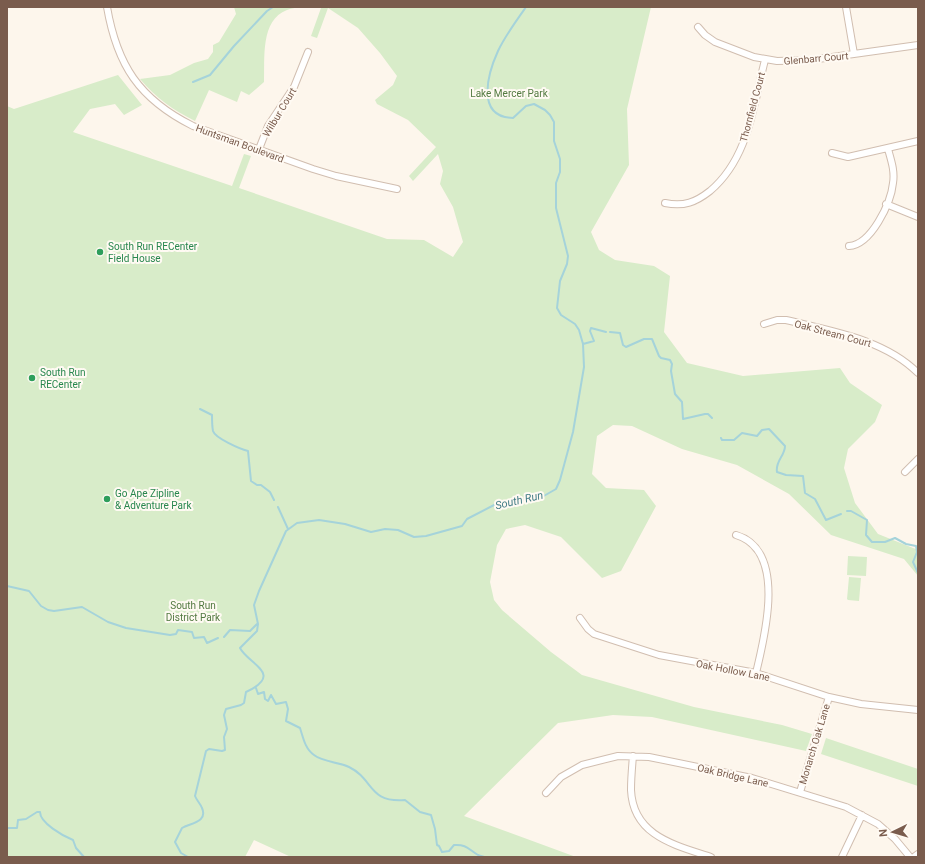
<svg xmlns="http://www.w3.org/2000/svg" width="925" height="864" viewBox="0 0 925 864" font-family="Roboto,sans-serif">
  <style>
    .green { fill: #d8ecc9 }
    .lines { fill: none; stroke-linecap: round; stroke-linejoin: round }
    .stream { stroke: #a5d3da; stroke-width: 2 }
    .minor-casing { stroke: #d1beb0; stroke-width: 8 }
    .minor { stroke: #fff; stroke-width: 6 }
    .leisure-dot { fill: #2e9e5b; stroke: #fffaf3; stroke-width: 1.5 }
    .labels { text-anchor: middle; stroke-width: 4; stroke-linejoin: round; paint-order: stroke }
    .street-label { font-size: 10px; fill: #7a5c4d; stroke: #fffaf3 }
    .park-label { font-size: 10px; fill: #537a41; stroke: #fffaf3 }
    .leisure-label { font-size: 10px; fill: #27864d; stroke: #fffaf3; text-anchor: start }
    .water-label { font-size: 11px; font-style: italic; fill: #437c86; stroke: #fffaf3 }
  </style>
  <rect width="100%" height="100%" fill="#fdf6ec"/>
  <path class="green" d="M 234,7 L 651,7 L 627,109 L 629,165 L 591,232 L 599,250 L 615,260 L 654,266 L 670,276 L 664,332 L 687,363 L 743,376 L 840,368 L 850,383 L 882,405 L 875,422 L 848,449 L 844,468 L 855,503 L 878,534 L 918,550 L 918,576 L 904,559 L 831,535 L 789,494 L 737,465 L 682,449 L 632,426 L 613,425 L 597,436 L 592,474 L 606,488 L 644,490 L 656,506 L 621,571 L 602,578 L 561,537 L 525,525 L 506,529 L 497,545 L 490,582 L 494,600 L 502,610 L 551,652 L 582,675 L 694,707 L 782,725 L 812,734 L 806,751 L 652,717 L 613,715 L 558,723 L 464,816 L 576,857 L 291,857 L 254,840 L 245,857 L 7,857 L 7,106 L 14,109 L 118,75 L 142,105 L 124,115 L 115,104 L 90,109 L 73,132 L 232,186 L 244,154 L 251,156 L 239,188 L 387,239 L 424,240 L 453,257 L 463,242 L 453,207 L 440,184 L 443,171 L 438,154 L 413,181 L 409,176 L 436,147 L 408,120 L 377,104 L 375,100 L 393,85 L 397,76 L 380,53 L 358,28 L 328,8 L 317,38 L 311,36 L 321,8 C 310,8 296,6 287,10 C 260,20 265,59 264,82 L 249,95 L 241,91 L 237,102 L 209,90 L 195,121 C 173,110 156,98 140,79 L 170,75 L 194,63 L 208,59 L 213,52 L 213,45 L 219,42 L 236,14 Z
    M 848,556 L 867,557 L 866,576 L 847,575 Z
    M 849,577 L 861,578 L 859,601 L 848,600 L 847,599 Z
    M 826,738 L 918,769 L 918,786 L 821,754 Z"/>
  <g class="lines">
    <path class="stream" d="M 193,82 L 210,75 L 234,46 L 267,11 L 273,7
      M 610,332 L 620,333 L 623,345 L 626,347 L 644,339 L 652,339 L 659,356 L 661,358 L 670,360 L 672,364 L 671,371 L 675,394 L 682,402 L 683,419 L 705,414 L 708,414 L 712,418
      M 583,344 L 594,341 L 590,331 L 591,328 L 606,332
      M 200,409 L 212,415 C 212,420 212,426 213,431 C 215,438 240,449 248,451 L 251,481 L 257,485 L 261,485 L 270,492 L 274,500
      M 721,438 L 722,440 L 734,440 L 742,433 L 757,436 L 762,430 L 769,429 L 785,446 C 785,456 775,461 777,472 L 786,475 L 803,476 L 805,493 L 815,499 L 826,520 L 841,514
      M 278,507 L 288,529
      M 847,511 L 851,511 L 867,520 L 866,535 L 872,542 L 885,542 L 895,538 L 906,544 L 916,546 L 917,552 L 913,562 L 918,573
      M 7,586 L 29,591 L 41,606 L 48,610 L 54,611 L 82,607 L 108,622 L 126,628 L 170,635 L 176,634 L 178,630 L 192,632 L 194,638 L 204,637 L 207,643 L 218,638
      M 224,637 L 230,630 L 250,631 L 257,624
      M 256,688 L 258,694 L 264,692 L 265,699 L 268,701 L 271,695 L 276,704 L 286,702 L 288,709 L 286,721 L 300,728 C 303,737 305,749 314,755 C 323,762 339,762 349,767 C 374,779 368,803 405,800 L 420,812 L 431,815 L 435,829 L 437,845 L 439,846 L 442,852 L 449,851 L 454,845 C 467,844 469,850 478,855 C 480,856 482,856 484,857
      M 7,828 L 17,828 L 18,820 L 26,819 L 37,812 L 40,812 C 40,823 63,836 73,840 L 76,848 L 84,857
      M 188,857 L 181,853 L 175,842 L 182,828 C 191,823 208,822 202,808 C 200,803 197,801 195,796 L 206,751 L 209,749 L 222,751 L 225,750 L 224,737 L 227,729 L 224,715 L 226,709 L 241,705 L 244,703 L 246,692 C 285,674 248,664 240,648 L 257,631 L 258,624 L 254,605 L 259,591 L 286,531 L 297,523 L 319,520 L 345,524 L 371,532 L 385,529 L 398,530 L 414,537 L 426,536 L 462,526 L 467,519 L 496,504 L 542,497 L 556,489 L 560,480 L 573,432 L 584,367 L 583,344 L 579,330 L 575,324 L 561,315 L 557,308 L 560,281 L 567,264 L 568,256 L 556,208 L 556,183 L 560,172 L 560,159 L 554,141 L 554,122 L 550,115 L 545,110 L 534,104 L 526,106 L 513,118 C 475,117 488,73 498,51 C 505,36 516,21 526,7
      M 494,857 L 495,857"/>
    <g class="minor-casing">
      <path id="minor" d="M 107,7 C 117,65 139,99 193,126 L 313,169 L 336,176 L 397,189
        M 846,7 L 854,54
        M 698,27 L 705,35 L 715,42 L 754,57 L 777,61 L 811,60 L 918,45
        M 259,149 L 268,126 L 294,87 L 308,52
        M 832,153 L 848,157 L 918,141
        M 665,203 C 684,207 696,202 710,191 C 749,158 753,106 765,60
        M 886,204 L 918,217
        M 849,246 C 871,245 891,203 893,183 C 895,171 891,160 888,149
        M 764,324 L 777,320 L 786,320 C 831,331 884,339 918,373
        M 905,472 L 918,459
        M 736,535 C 787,550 765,636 756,673
        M 580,618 L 588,629 L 594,634 L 659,655 L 756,673 L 829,697 L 861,704 L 918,710
        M 633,756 C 632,767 631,779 631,790 C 633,836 675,845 711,857
        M 800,792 L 829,697
        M 546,793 L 561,777 L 582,765 L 618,756 L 649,757 L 752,778 L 846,807 L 878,824 L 895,839 L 910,857
        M 842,857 L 862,815
        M 914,857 L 918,854"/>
    </g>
    <use href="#minor" class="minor"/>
  </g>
  <g class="leisure-dot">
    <circle cx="100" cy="252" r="4"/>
    <circle cx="32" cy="378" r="4"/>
    <circle cx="107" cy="499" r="4"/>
  </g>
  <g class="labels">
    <g class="street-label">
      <text transform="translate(816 58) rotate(-5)" y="4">Glenbarr Court</text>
      <text transform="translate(752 107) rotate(-75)" y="4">Thornfield Court</text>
      <text transform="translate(279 112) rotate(-59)" y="4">Wilbur Court</text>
      <text transform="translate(240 143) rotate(20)" y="4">Huntsman Boulevard</text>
      <text transform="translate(833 333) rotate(15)" y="4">Oak Stream Court</text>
      <text transform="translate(733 670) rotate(11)" y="4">Oak Hollow Lane</text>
      <text transform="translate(814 744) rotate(-73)" y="4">Monarch Oak Lane</text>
      <text transform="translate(733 775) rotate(13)" y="4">Oak Bridge Lane</text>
    </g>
    <g class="park-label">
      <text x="509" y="97">Lake Mercer Park</text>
      <text x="193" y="609">South Run<tspan x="193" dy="12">District Park</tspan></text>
    </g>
    <g class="leisure-label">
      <text x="108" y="250">South Run RECenter<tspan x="108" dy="12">Field House</tspan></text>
      <text x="40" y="376">South Run<tspan x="40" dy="12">RECenter</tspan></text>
      <text x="115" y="497">Go Ape Zipline<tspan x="115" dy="12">&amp; Adventure Park</tspan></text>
    </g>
    <g class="water-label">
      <text transform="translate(519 500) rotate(-13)" y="4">South Run</text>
    </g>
  </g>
  <rect width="925" height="864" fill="none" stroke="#7a5c4d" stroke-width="16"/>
  <g transform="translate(893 832) rotate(265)" stroke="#fffaf3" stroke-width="3" paint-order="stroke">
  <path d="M0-3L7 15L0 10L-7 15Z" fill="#7a5c4d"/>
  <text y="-6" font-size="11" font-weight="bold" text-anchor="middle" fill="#7a5c4d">N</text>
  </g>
</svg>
